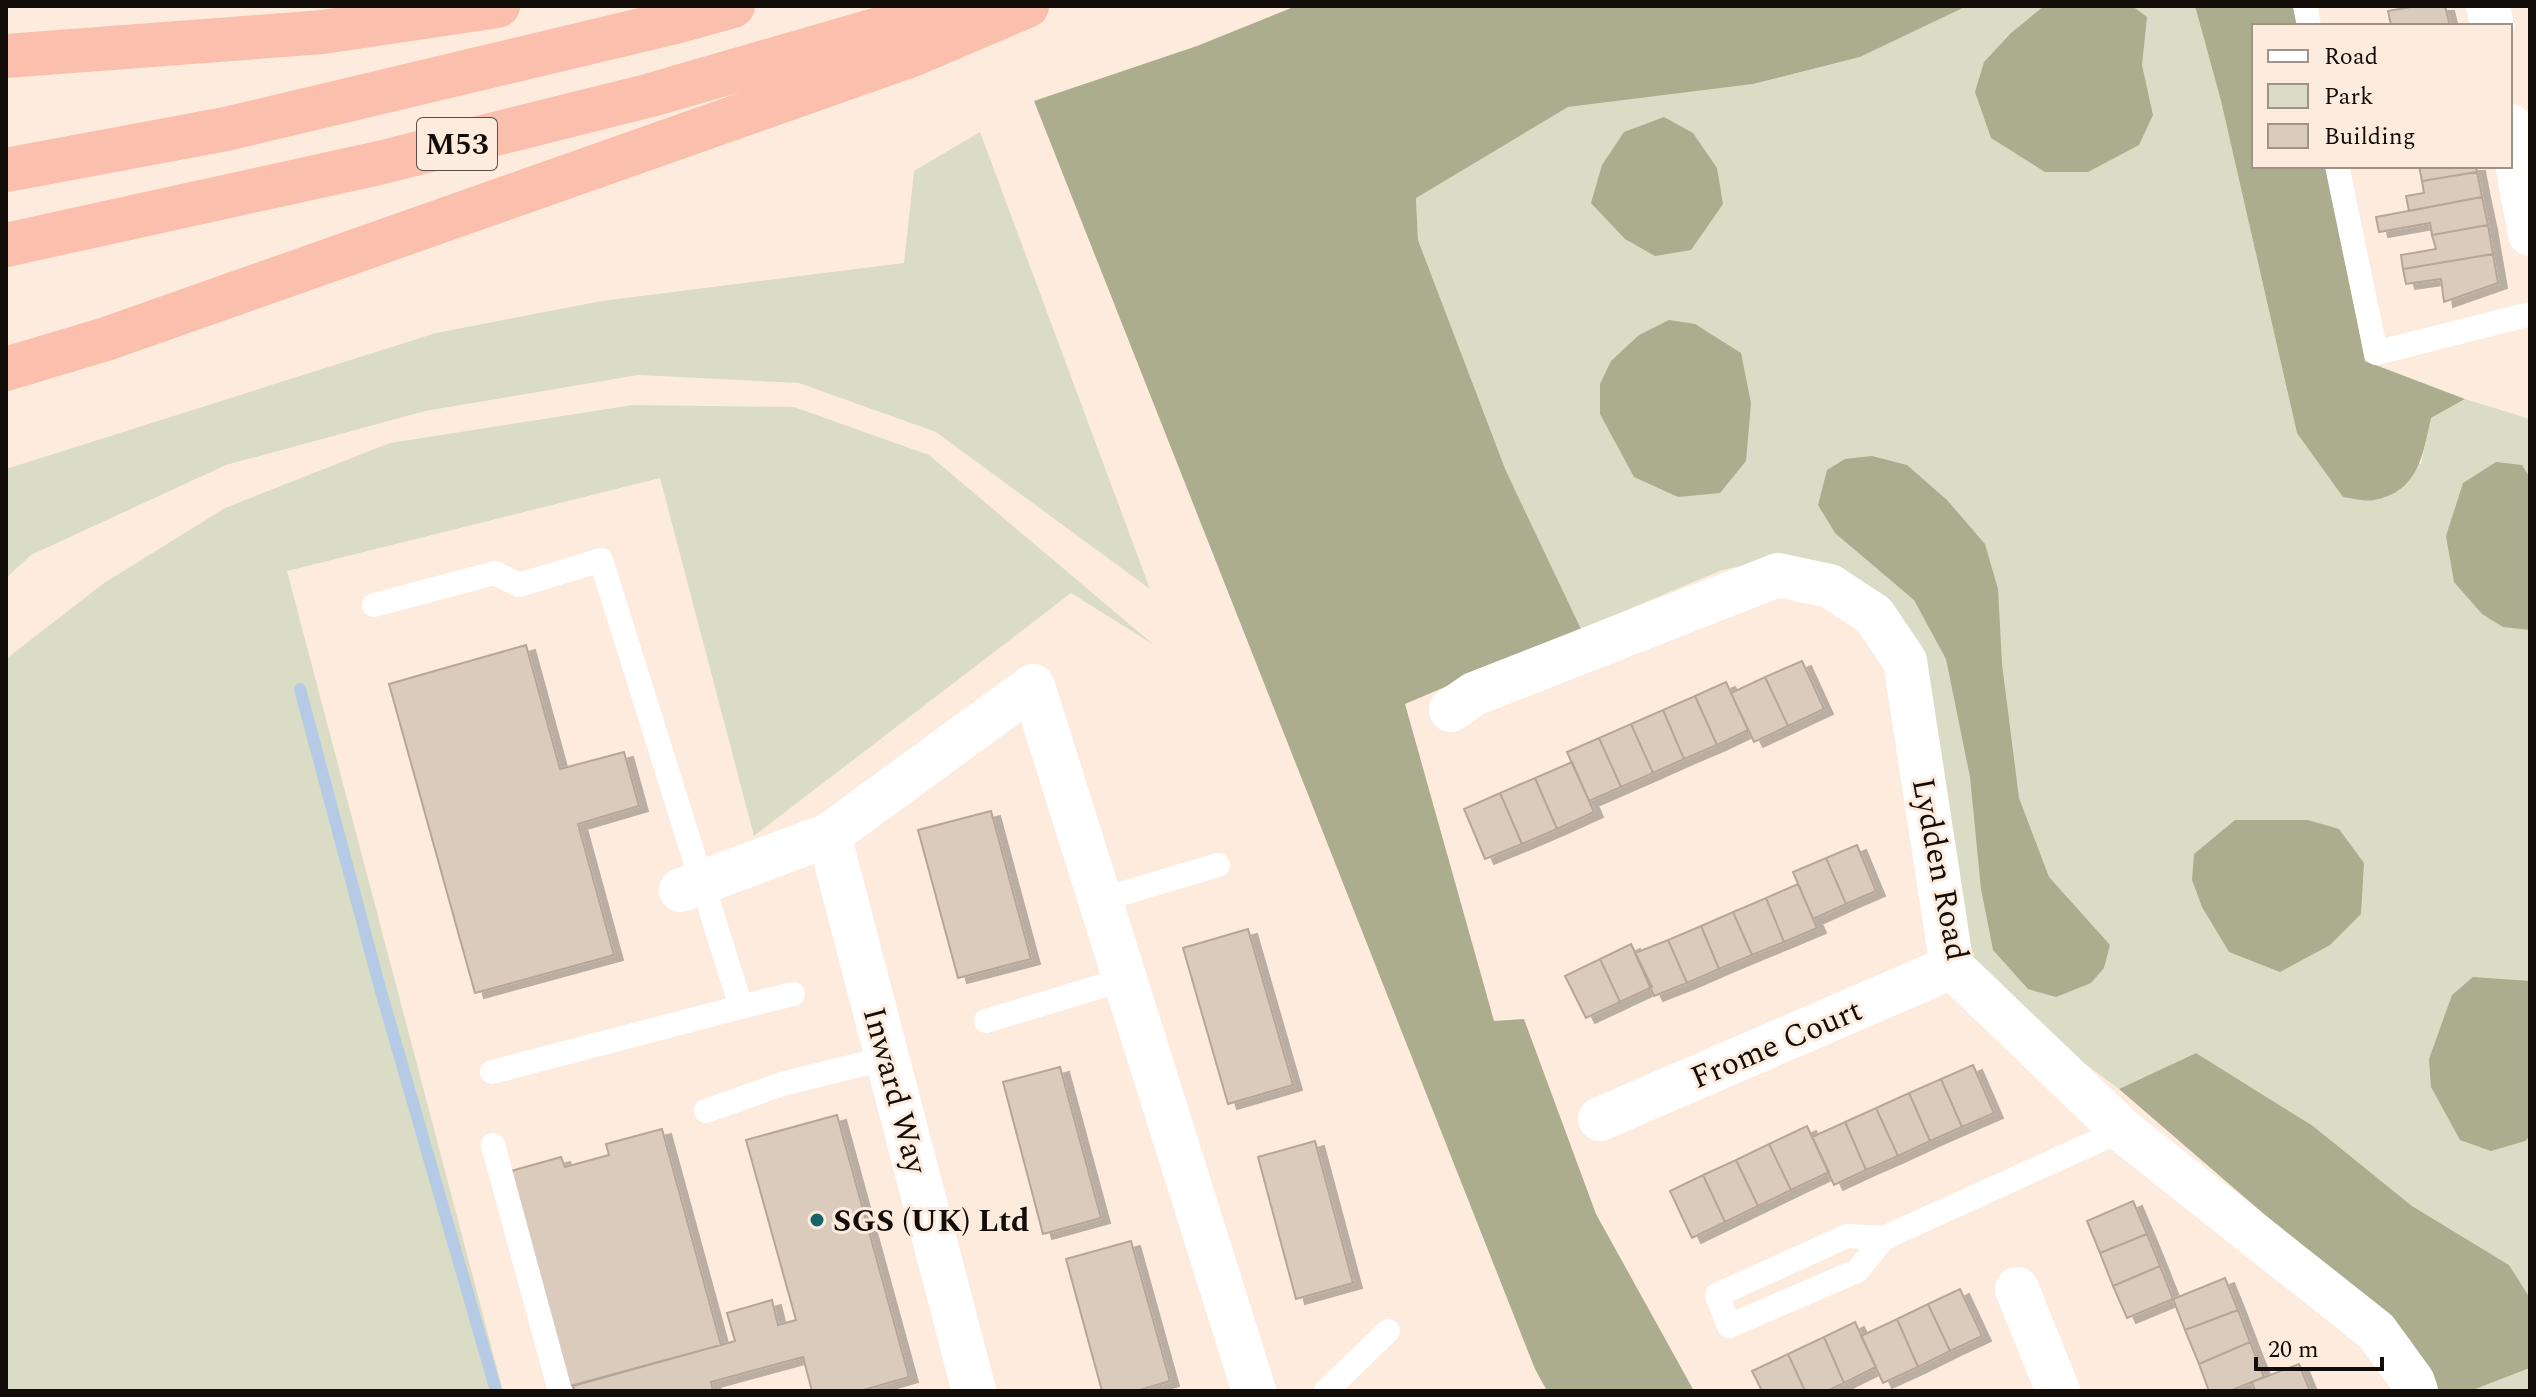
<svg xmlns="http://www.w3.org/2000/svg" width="2536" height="1397" viewBox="0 0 2536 1397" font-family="Spectral,serif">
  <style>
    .green { fill: #dadcc5 }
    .forest { fill: #abad8e }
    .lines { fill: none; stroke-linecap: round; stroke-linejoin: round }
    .stream { stroke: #b5cae4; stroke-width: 12 }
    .building { fill: #dbcbbc; stroke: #b6a698; stroke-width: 2; filter: url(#shadow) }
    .service { stroke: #fff; stroke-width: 24 }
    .minor { stroke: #fff; stroke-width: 44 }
    .motorway { stroke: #fbc0ad; stroke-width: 44 }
    .poi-dot { fill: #15646a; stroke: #fdecdd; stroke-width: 3 }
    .labels { text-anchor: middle; stroke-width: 6; stroke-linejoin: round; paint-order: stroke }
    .shield { fill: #fdecdd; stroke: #585048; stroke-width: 2 }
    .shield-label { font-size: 30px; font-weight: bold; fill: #120d08 }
    .street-label { font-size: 32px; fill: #120d08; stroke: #fdecdd }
    .poi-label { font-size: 32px; font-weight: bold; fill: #120d08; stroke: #fdecdd; text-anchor: start }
  </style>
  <defs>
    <filter id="shadow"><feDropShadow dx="9" dy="5" stdDeviation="0" flood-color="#0004"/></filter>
  </defs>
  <rect width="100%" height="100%" fill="#fdecdd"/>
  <path class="green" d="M 1967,6 L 2195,6 L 2221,101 L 2297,433 L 2421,464 L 2431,418 L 2465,399 L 2530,419 L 2530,1298 L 2509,1265 L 2412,1206 L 2313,1126 L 2196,1053 L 2119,1089 L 1993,996 L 1963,956 L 1917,654 L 1774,560 L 1722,570 L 1581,629 L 1506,471 L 1418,240 L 1416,197 L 1568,107 L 1753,84 L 1860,57 Z
    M 980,132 L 1150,589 L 936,432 L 799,383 L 638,375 L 425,411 L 226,465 L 31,555 L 6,578 L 6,469 L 436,333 L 602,301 L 904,263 L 914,171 Z
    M 633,405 L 794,407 L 929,455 L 1154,645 L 1071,593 L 754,836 L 660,478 L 287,571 L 503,1391 L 6,1391 L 6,659 L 104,583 L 225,508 L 390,443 Z
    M 2530,1368 L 2530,1391 L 2470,1391 L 2528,1369 Z"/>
  <path class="forest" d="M 1296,6 L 1967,6 L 1860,57 L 1753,84 L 1568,107 L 1416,198 L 1418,240 L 1506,471 L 1581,629 L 1405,704 L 1494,1021 L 1524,1019 L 1596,1214 L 1694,1391 L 1547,1391 L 1535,1369 L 1034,101 L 1197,46 Z
    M 2044,6 L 2132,6 L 2147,17 L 2142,65 L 2153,115 L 2139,145 L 2088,172 L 2045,172 L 1991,138 L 1975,92 L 1984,62 L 2011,33 Z
    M 2195,6 L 2296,6 L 2300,26 L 2254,26 L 2254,166 L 2327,166 L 2365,361 L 2465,399 L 2431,418 C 2423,455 2418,492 2374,500 C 2365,502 2352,498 2343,497 L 2297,433 L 2221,101 Z
    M 1664,117 L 1693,133 L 1717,168 L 1723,204 L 1691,250 L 1655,256 L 1625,239 L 1591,203 L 1602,165 L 1624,132 Z
    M 1669,320 L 1695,324 L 1741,353 L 1751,403 L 1746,461 L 1720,493 L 1678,497 L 1634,477 L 1600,414 L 1600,384 L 1611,361 L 1639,335 Z
    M 1872,456 L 1907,465 L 1947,500 L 1985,544 L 1998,589 L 2002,664 L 2019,798 L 2049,877 L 2110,945 L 2104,968 L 2091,983 L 2056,997 L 2028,989 L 1993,950 L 1981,889 L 1970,777 L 1946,659 L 1914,600 L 1835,533 L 1818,505 L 1827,470 L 1845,459 Z
    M 2496,462 L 2522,465 L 2530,478 L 2530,630 L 2503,627 L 2482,614 L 2454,582 L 2446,536 L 2463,483 Z
    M 2235,820 L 2308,820 L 2339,829 L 2364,863 L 2361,914 L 2330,945 L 2280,972 L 2229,952 L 2202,907 L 2192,880 L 2194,854 Z
    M 2473,977 L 2530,981 L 2530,1136 L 2525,1141 L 2491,1151 L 2460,1140 L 2431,1087 L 2429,1059 L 2452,995 Z
    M 2196,1053 L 2313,1126 L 2412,1206 L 2509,1265 L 2530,1298 L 2530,1368 L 2470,1391 L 2437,1391 L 2410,1340 L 2119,1089 Z"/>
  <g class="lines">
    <path class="stream" d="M 300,689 L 380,988 L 496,1391"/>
  </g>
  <path class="building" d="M 2416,6 L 2445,6 L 2450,26 L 2383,26 L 2391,25 L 2388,11 Z
    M 2419,166 L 2476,166 L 2477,172 L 2422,181 Z
    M 2477,172 L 2482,197 L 2409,211 L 2406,196 L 2424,193 L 2422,181 Z
    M 2482,197 L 2488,225 L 2432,235 L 2430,223 L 2379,232 L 2376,217 Z
    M 2488,225 L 2493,254 L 2403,269 L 2401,255 L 2436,249 L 2432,235 Z
    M 2493,254 L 2498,283 L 2444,302 L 2441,279 L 2406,284 L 2403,269 Z
    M 526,645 L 560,769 L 624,752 L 639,806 L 578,824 L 614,955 L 475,993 L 389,684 Z
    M 1802,661 L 1824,709 L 1788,726 L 1765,677 Z
    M 1765,677 L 1788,726 L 1754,742 L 1731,693 Z
    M 1726,682 L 1748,730 L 1717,745 L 1695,696 Z
    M 1695,696 L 1717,745 L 1684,759 L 1663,710 Z
    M 1663,710 L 1684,759 L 1653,773 L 1631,724 Z
    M 1631,724 L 1653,773 L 1621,787 L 1599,738 Z
    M 1599,738 L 1621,787 L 1589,801 L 1567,752 Z
    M 1572,762 L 1594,812 L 1557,829 L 1535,778 Z
    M 1535,778 L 1557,829 L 1522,844 L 1500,793 Z
    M 1500,793 L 1522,844 L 1485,859 L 1464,809 Z
    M 991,811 L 1031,959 L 958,978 L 918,830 Z
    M 1857,845 L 1876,891 L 1846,904 L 1826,858 Z
    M 1826,858 L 1846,904 L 1813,919 L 1793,872 Z
    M 1798,884 L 1817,928 L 1784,942 L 1766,898 Z
    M 1766,898 L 1784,942 L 1752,955 L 1733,912 Z
    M 1733,912 L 1752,955 L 1719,969 L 1701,926 Z
    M 1701,926 L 1719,969 L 1687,983 L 1668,940 Z
    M 1248,929 L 1293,1085 L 1228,1104 L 1183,948 Z
    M 1668,940 L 1687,983 L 1654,996 L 1635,953 Z
    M 1631,944 L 1652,987 L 1620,1002 L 1600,959 Z
    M 1600,959 L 1620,1002 L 1586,1018 L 1565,976 Z
    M 1973,1065 L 1994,1113 L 1962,1127 L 1941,1079 Z
    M 1060,1067 L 1101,1218 L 1043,1234 L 1003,1082 Z
    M 1941,1079 L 1962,1127 L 1930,1141 L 1909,1093 Z
    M 1909,1093 L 1930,1141 L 1898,1156 L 1876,1108 Z
    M 1876,1108 L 1898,1156 L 1866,1170 L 1845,1122 Z
    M 837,1115 L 909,1377 L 860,1391 L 812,1391 L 803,1357 L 711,1382 L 713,1391 L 574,1391 L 573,1386 L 735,1341 L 727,1313 L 772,1300 L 778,1325 L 796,1320 L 746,1140 Z
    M 1845,1122 L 1866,1170 L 1834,1185 L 1812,1137 Z
    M 1807,1126 L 1829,1172 L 1791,1190 L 1769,1144 Z
    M 662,1129 L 721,1345 L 570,1386 L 511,1171 L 561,1157 L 565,1167 L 609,1155 L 606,1144 Z
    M 1315,1141 L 1353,1283 L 1296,1299 L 1258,1157 Z
    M 1769,1144 L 1791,1190 L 1758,1206 L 1736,1160 Z
    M 1736,1160 L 1758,1206 L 1725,1222 L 1703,1175 Z
    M 1703,1175 L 1725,1222 L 1692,1238 L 1670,1191 Z
    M 2133,1201 L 2147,1234 L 2100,1253 L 2087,1221 Z
    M 2147,1234 L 2160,1266 L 2113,1286 L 2100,1253 Z
    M 1131,1241 L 1170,1381 L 1136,1391 L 1102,1391 L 1066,1259 Z
    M 2160,1266 L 2173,1299 L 2127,1318 L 2113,1286 Z
    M 2225,1278 L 2238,1310 L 2185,1330 L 2173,1299 Z
    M 1960,1289 L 1982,1336 L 1950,1351 L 1928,1304 Z
    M 1928,1304 L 1950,1351 L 1918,1367 L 1897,1319 Z
    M 2238,1310 L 2250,1342 L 2199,1364 L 2185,1330 Z
    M 1897,1319 L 1918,1367 L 1883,1383 L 1861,1336 Z
    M 1855,1322 L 1876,1367 L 1844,1383 L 1824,1337 Z
    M 1824,1337 L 1844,1383 L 1827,1391 L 1805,1391 L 1788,1354 Z
    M 2250,1342 L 2264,1377 L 2230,1391 L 2209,1391 L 2199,1364 Z
    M 1788,1354 L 1805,1391 L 1762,1391 L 1752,1371 Z
    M 2299,1364 L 2310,1391 L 2255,1391 L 2252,1382 Z"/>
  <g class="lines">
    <path class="service" d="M 2305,6 L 2309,26
      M 2337,166 L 2376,353 L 2530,314
      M 374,605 L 495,573 L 519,585 L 601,560 L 741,1007 L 492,1072
      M 1100,900 L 1218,865
      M 741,1007 L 793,994
      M 986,1021 L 1125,979
      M 706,1111 L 782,1084 L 887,1058
      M 493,1145 L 560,1391
      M 1884,1238 L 1847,1236 L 1717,1295 L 1729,1326 L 1857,1271 L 1884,1238 L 2122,1130
      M 1326,1391 L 1388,1331"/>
    <path class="minor" d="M 2488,6 L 2492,26
      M 2510,126 L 2530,234
      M 1451,710 L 1474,694 L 1778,575 L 1830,586 L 1874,615 L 1905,661 L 1952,967 L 2122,1130 L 2376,1331 L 2413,1382 L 2416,1391
      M 829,835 L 974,1391
      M 681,890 L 829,835 L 1033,686 L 1254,1391
      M 1600,1119 L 1952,967
      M 2017,1289 L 2058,1391"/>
    <path class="motorway" d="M 6,56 L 323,32 L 498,6
      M 6,170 L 226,129 L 675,22 L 733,6
      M 6,245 L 379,163 L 651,95 L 958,6
      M 6,369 L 106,339 L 912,55 L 1027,6"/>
  </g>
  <circle class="poi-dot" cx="817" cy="1220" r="8"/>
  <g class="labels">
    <rect class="shield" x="417" y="118" width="80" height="52" rx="6"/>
    <g class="shield-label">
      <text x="457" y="154">M53</text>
    </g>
    <g class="street-label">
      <text transform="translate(1941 869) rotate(79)" y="11">Lydden Road</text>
      <text transform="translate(1776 1043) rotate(-23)" y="11">Frome Court</text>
      <text transform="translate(896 1090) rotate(75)" y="11">Inward Way</text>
    </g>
    <g class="poi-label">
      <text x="833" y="1231">SGS (UK) Ltd</text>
    </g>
  </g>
  <rect width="2536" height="1397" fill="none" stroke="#120d08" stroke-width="16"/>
  <rect x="2252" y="24" width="260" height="144" fill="#fdecdd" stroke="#9f9388" stroke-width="2"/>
  <rect x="2268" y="50" width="40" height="12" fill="#ffffff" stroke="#9f9388" stroke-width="2"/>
  <text x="2324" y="64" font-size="24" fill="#120d08">Road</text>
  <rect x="2268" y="84" width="40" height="24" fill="#dadcc5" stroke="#9f9388" stroke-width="2"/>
  <text x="2324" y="104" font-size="24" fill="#120d08">Park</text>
  <rect x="2268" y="124" width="40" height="24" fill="#dbcbbc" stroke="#9f9388" stroke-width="2"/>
  <text x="2324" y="144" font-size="24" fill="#120d08">Building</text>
  <path d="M2256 1357v12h126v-12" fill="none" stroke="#120d08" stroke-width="4"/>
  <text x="2268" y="1357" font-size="24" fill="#120d08" stroke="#fdecdd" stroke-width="6" paint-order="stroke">20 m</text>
</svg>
